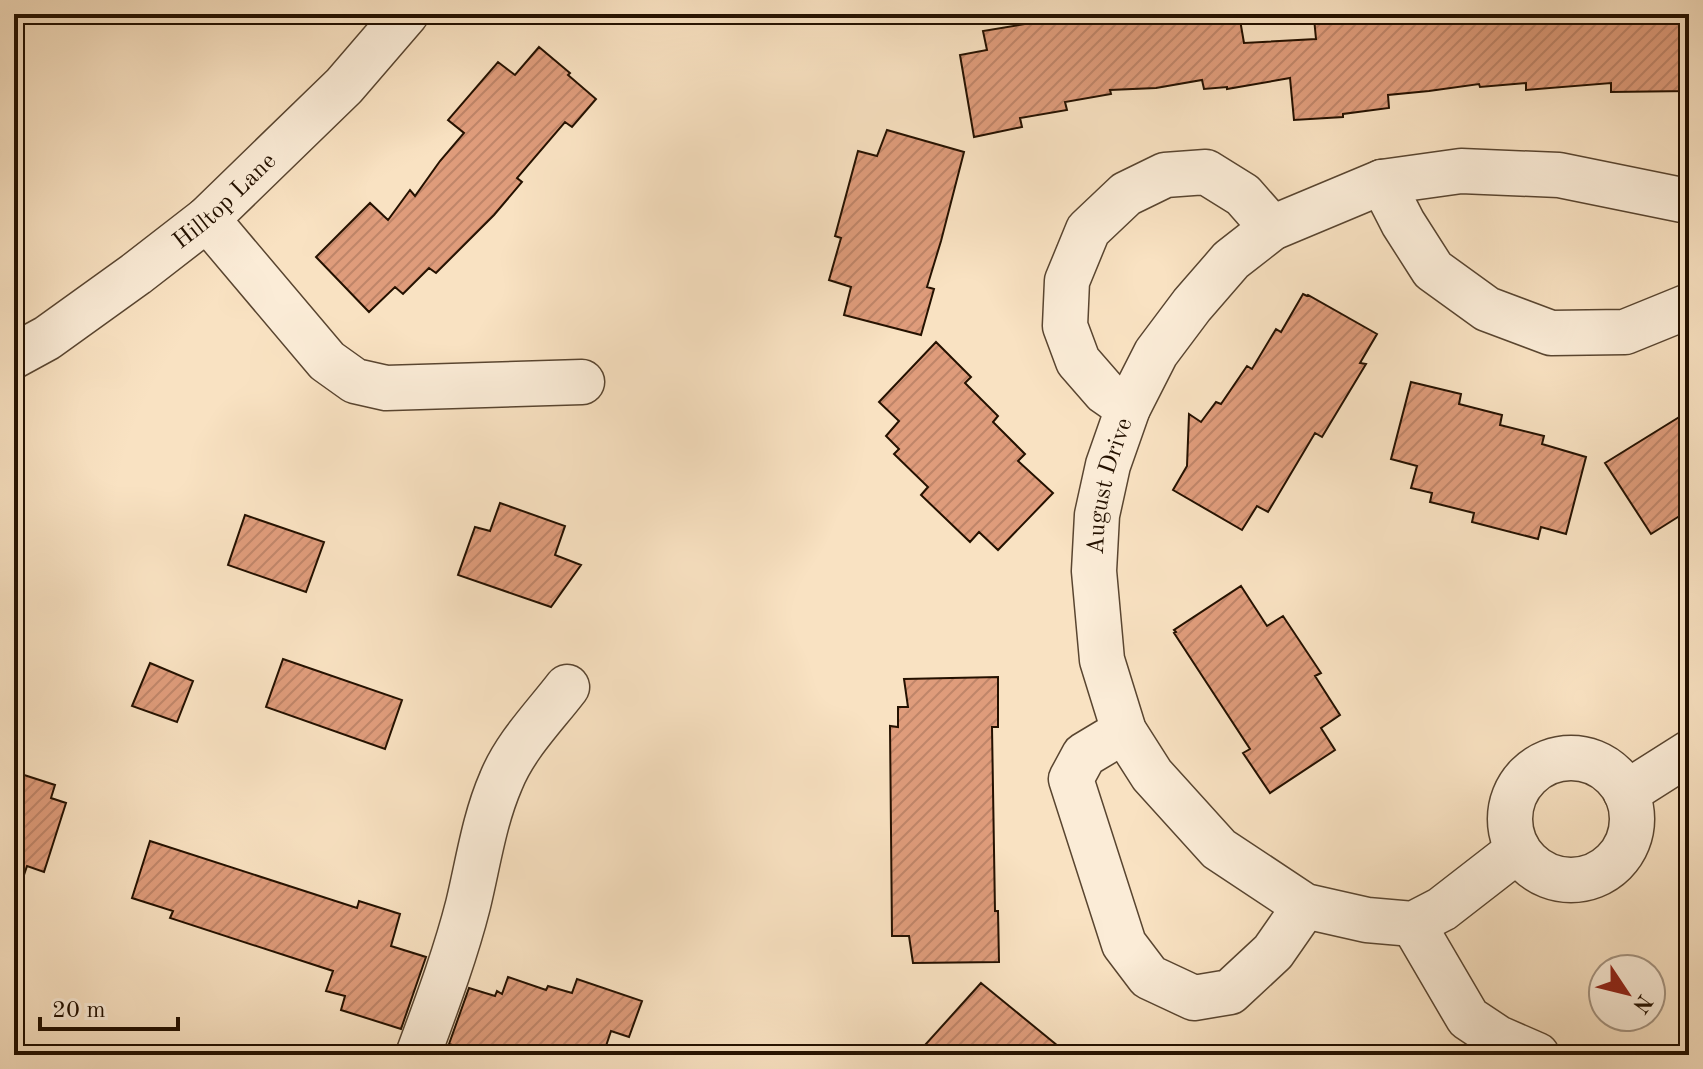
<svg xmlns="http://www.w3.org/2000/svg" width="1703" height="1069" viewBox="0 0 1703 1069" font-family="'Old Standard TT',serif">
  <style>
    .building { fill: url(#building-hatch); stroke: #241100; stroke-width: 2 }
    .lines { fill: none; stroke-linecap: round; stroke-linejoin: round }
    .minor-casing { stroke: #594530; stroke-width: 47 }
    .minor { stroke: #fbecd7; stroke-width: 44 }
    .labels { text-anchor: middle; stroke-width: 8; stroke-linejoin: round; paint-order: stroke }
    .street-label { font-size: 24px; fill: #241100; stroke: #fbecd7 }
  </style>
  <defs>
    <pattern id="building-hatch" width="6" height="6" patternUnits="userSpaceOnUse" patternTransform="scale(2)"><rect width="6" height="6" fill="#df9c7b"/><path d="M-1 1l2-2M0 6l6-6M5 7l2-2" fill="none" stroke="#bf8569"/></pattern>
  </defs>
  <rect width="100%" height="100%" fill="#f9e2c2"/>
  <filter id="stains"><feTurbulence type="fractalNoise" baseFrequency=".0025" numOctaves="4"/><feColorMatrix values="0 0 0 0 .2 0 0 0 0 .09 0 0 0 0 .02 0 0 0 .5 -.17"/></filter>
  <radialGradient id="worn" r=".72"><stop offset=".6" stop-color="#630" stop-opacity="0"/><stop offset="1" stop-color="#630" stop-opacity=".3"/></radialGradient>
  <path class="building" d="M 1029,14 L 1239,14 L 1244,43 L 1316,39 L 1314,18 L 1358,14 L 1659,14 L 1659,18 L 1689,18 L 1689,91 L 1611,92 L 1611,83 L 1526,90 L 1526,83 L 1480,87 L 1479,84 L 1429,91 L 1388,95 L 1389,108 L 1343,114 L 1343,117 L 1294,120 L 1290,78 L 1227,89 L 1227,87 L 1204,89 L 1202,80 L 1156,88 L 1110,90 L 1111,94 L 1065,102 L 1067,110 L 1020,118 L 1022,127 L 974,137 L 960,55 L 987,50 L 983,31 L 1031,23 Z
    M 539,47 L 570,73 L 568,75 L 596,99 L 572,127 L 565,122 L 517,178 L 522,182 L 494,215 L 436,273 L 429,268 L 403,294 L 395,287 L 369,312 L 316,257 L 370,203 L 388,220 L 410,190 L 415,196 L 440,161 L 464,133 L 448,120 L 498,62 L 515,75 Z
    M 887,130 L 964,152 L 941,241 L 927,287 L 934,289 L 921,335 L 844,315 L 851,287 L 829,280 L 841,238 L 835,236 L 858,151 L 877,156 Z
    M 1303,294 L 1307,296 L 1308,295 L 1377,334 L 1360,363 L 1366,364 L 1322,437 L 1315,433 L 1268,512 L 1257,506 L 1242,530 L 1173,490 L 1187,466 L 1189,414 L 1201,422 L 1216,402 L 1221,404 L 1247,366 L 1252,369 L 1276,329 L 1281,332 Z
    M 936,342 L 971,377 L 965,383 L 998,416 L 993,422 L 1025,454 L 1018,461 L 1053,493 L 998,550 L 979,532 L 970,542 L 921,495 L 928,487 L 894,454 L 899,449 L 886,436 L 899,421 L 879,402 Z
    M 1411,382 L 1461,394 L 1459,404 L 1502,415 L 1500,425 L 1544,436 L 1542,444 L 1586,457 L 1566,534 L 1541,527 L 1538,539 L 1472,522 L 1474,513 L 1430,502 L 1432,493 L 1411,488 L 1417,466 L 1391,459 Z
    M 1689,411 L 1689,510 L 1651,534 L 1605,463 Z
    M 500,503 L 565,526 L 555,555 L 581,565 L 551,607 L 458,575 L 475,527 L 490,531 Z
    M 245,515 L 324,542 L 306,592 L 228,565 Z
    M 1241,586 L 1267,626 L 1283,616 L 1321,673 L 1315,676 L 1340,715 L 1321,728 L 1335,750 L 1270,793 L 1243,753 L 1250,749 L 1174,633 L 1176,632 L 1174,630 Z
    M 283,659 L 402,700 L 385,749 L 266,707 Z
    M 150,663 L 193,681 L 177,722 L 132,706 Z
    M 998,677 L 998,727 L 992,727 L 995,911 L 998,911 L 999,962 L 913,963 L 909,936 L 892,936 L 890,726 L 898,727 L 898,707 L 908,707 L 904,679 Z
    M 21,774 L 55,785 L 51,798 L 66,803 L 44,872 L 27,866 L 20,887 L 14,886 L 14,786 L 17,787 Z
    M 150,841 L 357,908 L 359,901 L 400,914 L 391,946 L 426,957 L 401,1029 L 341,1010 L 345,996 L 326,991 L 333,971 L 170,918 L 173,911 L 132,898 Z
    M 508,977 L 546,990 L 548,986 L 572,993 L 577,979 L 642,1001 L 629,1037 L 611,1031 L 603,1055 L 484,1055 L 449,1044 L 469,988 L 495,996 L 497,991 L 502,994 Z
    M 981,983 L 1069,1055 L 916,1055 Z"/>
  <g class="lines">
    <g class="minor-casing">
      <g id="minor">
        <path d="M 1382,182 L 1403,223 L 1433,270 L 1487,309 L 1551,333 L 1625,332 L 1689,306"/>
        <path d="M 207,219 L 327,361 L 355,381 L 386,388 L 582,382"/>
        <path id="s1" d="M 14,356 L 47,338 L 136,274 L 207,219 L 344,86 L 406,14"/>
        <path d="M 1128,408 L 1105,392 L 1078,361 L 1065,326 L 1067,281 L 1088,230 L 1126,194 L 1165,175 L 1206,172 L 1243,195 L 1272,228"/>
        <path d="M 1124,731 L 1084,755 L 1071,779 L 1124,944 L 1149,977 L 1194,998 L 1230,992 L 1273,952 L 1305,906"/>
        <circle cx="1571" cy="819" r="61"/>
        <path d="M 1626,793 L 1689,753"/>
        <path id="s2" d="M 1518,850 L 1442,909 L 1413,924 L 1367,920 L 1305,906 L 1219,849 L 1152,775 L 1124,731 L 1102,660 L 1094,571 L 1097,515 L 1108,465 L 1128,408 L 1156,353 L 1192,305 L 1231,260 L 1272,228 L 1382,182 L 1461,171 L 1559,175 L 1682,200 L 1689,199"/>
        <path d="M 1413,924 L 1468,1018 L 1498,1038 L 1537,1055"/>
        <path d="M 418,1055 C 436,1006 455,956 468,905 C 478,864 484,820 501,781 C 515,746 544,717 567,687"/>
      </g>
    </g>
    <use href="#minor" class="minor"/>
  </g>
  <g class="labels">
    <g class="street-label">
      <text dy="8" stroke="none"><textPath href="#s1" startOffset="262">Hilltop Lane</textPath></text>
      <text dy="8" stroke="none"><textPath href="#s2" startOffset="744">August Drive</textPath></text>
    </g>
  </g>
  <rect width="1703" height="1069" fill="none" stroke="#f9e2c2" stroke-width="48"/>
  <rect x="16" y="16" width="1671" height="1037" fill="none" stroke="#241100" stroke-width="4"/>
  <rect x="24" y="24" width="1655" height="1021" fill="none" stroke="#241100" stroke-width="2"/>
  <g transform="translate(1627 993) rotate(125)"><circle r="38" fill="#fbecd7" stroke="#a59481" stroke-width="2"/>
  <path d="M0-6L14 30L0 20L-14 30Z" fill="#8f2418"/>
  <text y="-12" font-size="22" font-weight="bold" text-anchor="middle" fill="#241100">N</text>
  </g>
  <path d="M40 1017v12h138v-12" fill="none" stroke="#241100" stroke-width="4"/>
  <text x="52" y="1017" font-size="24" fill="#241100" stroke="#fbecd7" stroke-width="6" paint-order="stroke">20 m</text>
  <rect width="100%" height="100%" filter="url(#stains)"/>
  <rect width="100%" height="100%" fill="url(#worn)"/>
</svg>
